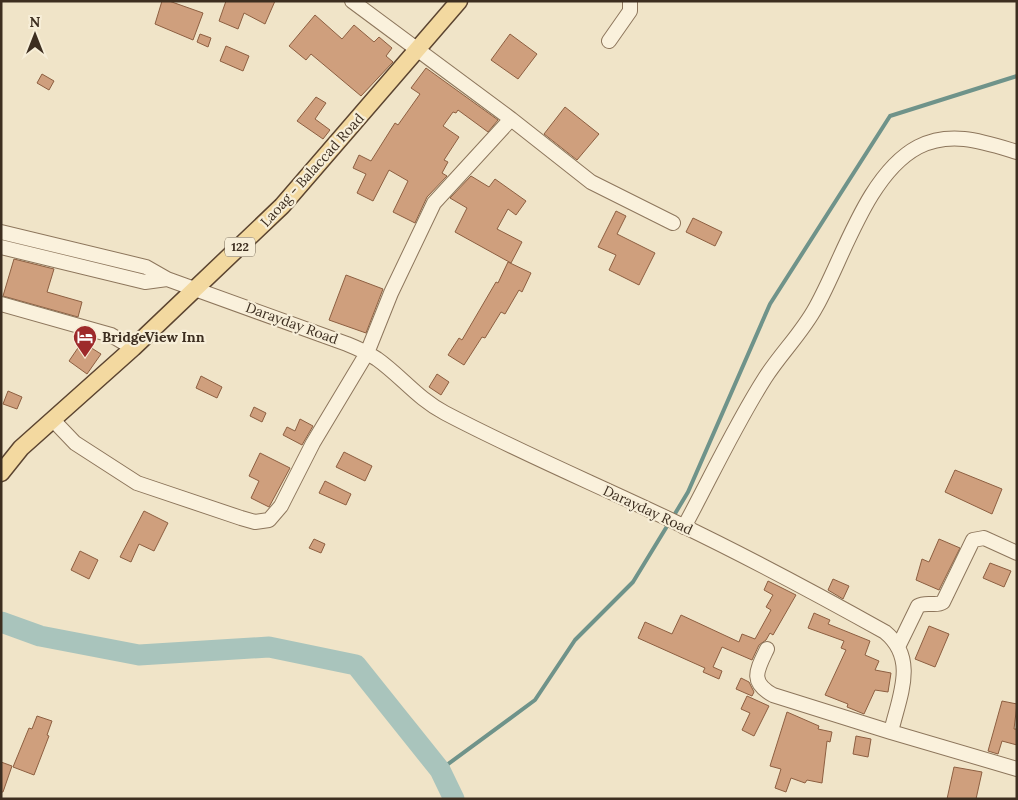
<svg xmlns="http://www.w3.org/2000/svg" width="1018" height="800" viewBox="0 0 1018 800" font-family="Lora,serif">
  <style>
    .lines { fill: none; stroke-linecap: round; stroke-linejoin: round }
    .stream { stroke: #6f938a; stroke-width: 4 }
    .river { stroke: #a9c4bc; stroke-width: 21 }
    .building { fill: #cf9f7d; stroke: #8d5f41 }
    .minor-casing { stroke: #8d765c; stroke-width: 16 }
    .major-casing { stroke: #5b4430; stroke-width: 19 }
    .minor { stroke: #faf1dc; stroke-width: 14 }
    .major { stroke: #f3d9a0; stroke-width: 16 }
    .labels { text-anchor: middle; stroke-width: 4.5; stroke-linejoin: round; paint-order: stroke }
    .shield { fill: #f7eed8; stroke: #756857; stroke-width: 1 }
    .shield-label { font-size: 12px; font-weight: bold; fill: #3d2e20 }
    .street-label { font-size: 14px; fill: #3d2e20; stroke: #f7eed8 }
    .poi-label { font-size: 14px; font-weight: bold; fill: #3d2e20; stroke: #f7eed8; text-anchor: start }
  </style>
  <rect width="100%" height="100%" fill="#f0e4c8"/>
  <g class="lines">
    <path class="stream" d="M 673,517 L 688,492 L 770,304 L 890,116 L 1017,76
      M 440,770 L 535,700 L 575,640 L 633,582 L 669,523"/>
    <path class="river" d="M 1,622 L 40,636 L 139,655 L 269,647 L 356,665 L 440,770 L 454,799"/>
  </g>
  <path class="building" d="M 162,1 L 169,1 L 203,13 L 193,40 L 155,24 Z
    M 226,1 L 275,1 L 265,24 L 244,13 L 238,29 L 219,21 Z
    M 315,15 L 342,39 L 354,25 L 374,42 L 379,37 L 392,48 L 386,56 L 393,62 L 361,96 L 311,54 L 306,60 L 289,46 Z
    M 200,34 L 211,38 L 208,47 L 197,42 Z
    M 510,34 L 537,54 L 518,79 L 491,60 Z
    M 226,46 L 249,56 L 243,71 L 220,61 Z
    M 426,68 L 498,120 L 488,132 L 458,110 L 456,113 L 453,112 L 443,126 L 459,137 L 444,160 L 448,162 L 442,173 L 447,176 L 427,197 L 415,223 L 393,212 L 408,181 L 389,170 L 373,201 L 357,193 L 366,174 L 353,168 L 359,155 L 371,161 L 395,123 L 398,125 L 420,94 L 411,88 Z
    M 42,74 L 54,81 L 49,90 L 37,83 Z
    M 316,97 L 326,103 L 315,119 L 330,130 L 323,139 L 297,121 Z
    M 565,107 L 599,134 L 577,160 L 544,134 Z
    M 471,176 L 489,187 L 495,179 L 526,201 L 516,215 L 508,209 L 497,229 L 522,242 L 511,263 L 455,232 L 467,208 L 450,198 Z
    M 616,211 L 626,216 L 617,234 L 655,253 L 639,285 L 609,270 L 616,255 L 598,247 Z
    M 693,218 L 722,232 L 715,246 L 686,232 Z
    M 14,259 L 54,269 L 47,292 L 82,302 L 78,317 L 3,296 Z
    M 508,262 L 531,273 L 522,292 L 519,290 L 505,314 L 501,312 L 485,338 L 482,337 L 464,365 L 448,355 L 459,338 L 462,340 L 496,282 L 498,283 Z
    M 346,275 L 383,289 L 366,333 L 329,320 Z
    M 82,342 L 101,354 L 87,374 L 69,361 Z
    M 437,374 L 449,382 L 441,395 L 429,387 Z
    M 201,376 L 222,387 L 217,398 L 196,388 Z
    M 8,391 L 22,397 L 17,409 L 3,404 Z
    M 254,407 L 266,413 L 262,422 L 250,416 Z
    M 300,419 L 313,426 L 302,445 L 283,435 L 287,427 L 295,431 Z
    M 344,452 L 372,466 L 365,481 L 336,467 Z
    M 260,453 L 290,468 L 269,507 L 251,498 L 259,481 L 249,476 Z
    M 955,470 L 1002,489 L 992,514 L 945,492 Z
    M 325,481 L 351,494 L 346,505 L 319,493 Z
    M 144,511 L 168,523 L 154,551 L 139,544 L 131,562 L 120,557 Z
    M 314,539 L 325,544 L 321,553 L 309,548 Z
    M 939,539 L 960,548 L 939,590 L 916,580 L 922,559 L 929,562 Z
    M 80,551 L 98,560 L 89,579 L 71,570 Z
    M 990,563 L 1011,571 L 1004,587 L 983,578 Z
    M 833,579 L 849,586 L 843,599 L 828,590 Z
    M 768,581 L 796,595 L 773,635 L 770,633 L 766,640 L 759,645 L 752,660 L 722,647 L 713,667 L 722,671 L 719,679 L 703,672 L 705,668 L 638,638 L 645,622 L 672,634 L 681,615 L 739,642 L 742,634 L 755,639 L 771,610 L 766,607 L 773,595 L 764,590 Z
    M 814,613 L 830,620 L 828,624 L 870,641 L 865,655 L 879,661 L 875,670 L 891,673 L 888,692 L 875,690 L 864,714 L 847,707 L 848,704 L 825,695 L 846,650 L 841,648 L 844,641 L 808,628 Z
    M 929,626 L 949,634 L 935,667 L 915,659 Z
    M 741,678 L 749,682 L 754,692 L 752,696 L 736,689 Z
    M 747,696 L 769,706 L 754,736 L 742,730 L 750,713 L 741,709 Z
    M 1002,701 L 1017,704 L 1014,729 L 1017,729 L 1017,745 L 1002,741 L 998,754 L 988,751 Z
    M 787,712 L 819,726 L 818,729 L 832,732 L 830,742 L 827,741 L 822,783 L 807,780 L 805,783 L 791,778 L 786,792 L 775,788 L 781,769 L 770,766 Z
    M 37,716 L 52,721 L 47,735 L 49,736 L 34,775 L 13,767 L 29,728 L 32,729 Z
    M 856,736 L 871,739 L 868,757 L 853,754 Z
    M 1,762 L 12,766 L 3,792 L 1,792 Z
    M 954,767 L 982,772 L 976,799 L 947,799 Z"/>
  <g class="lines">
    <g class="minor-casing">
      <path id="minor" d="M 352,1 L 511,119 L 591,182 L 673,223
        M 609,41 L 630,11 L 630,1
        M 1,232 L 146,267 L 167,279 L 347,344 C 357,348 368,353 377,359 C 401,376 418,399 445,413 C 521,453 600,486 677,523 C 748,557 817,594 885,632 C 918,659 899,697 891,732 L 1017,769
        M 1,247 L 145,282 L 167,279
        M 1,304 L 111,335 L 133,348
        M 53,420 L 75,443 L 137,483 L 241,518 L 255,522 L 269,520 L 281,506 L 313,443 L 367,353 L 391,293 L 434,203 L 511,119
        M 684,527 C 711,477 735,425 765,378 C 781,353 802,333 816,307 C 843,259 867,174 918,147 C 951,130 984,142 1017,152
        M 899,645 L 918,606 C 927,601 936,607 943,602 L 973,540 L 984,538 L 1017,553
        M 767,649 C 757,670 749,682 773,695 L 891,732"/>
    </g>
    <g class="major-casing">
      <path id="major" d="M 1,473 L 21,448 L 133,348 L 282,206 L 459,1"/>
    </g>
    <use href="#minor" class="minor"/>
    <use href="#major" class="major"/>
  </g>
  <defs>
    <g id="hotel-pin" transform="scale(1.25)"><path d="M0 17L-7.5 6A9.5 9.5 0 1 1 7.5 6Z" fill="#9e2a2b" stroke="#f7eed8"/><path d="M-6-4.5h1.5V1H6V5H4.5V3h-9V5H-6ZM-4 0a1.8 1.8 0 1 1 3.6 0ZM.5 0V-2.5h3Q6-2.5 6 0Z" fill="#fff"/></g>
  </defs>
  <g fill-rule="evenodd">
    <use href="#hotel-pin" x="85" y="337"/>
  </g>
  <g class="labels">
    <rect class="shield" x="225" y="237.5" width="30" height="19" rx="4"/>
    <g class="shield-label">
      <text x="240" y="251">122</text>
    </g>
    <g class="street-label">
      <text transform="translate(312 170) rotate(-48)" y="5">Laoag - Balaccad Road</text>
      <text transform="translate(292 323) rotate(20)" y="5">Darayday Road</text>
      <text transform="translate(648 510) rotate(25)" y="5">Darayday Road</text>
    </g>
    <g class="poi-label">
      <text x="102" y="342">BridgeView Inn</text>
    </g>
  </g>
  <rect width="1018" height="800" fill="none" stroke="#3d2e20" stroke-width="5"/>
  <g transform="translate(35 35)" stroke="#f7eed8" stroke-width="4" paint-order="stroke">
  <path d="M0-4L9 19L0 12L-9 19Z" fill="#3d2e20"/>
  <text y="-8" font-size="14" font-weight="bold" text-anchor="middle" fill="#3d2e20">N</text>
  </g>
</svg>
